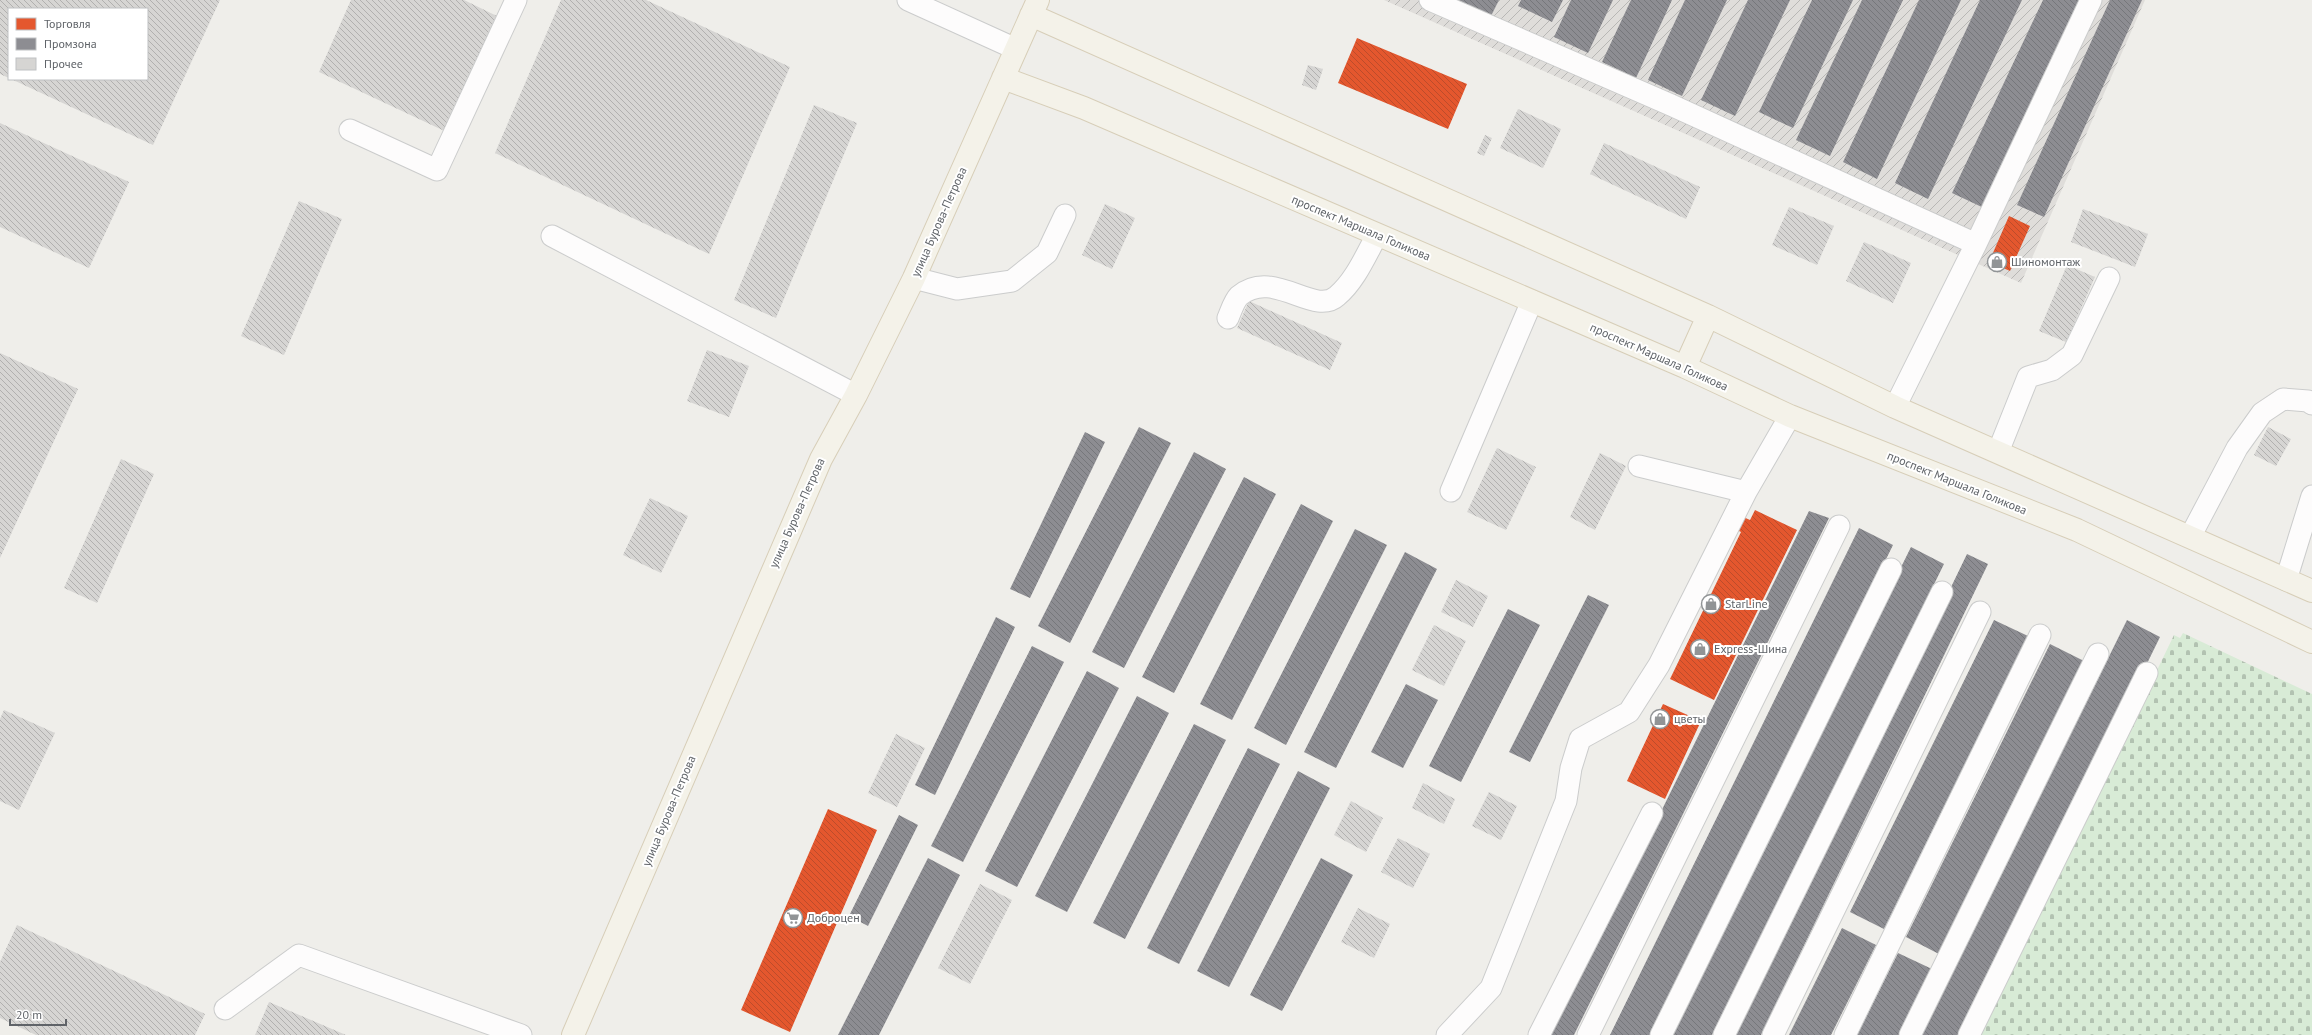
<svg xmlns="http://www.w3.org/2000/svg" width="2312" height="1035" viewBox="0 0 2312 1035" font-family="'PT Sans',sans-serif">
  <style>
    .industrial { fill: url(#industrial-furrows) }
    .cemetery { fill: url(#cemetery-stones) }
    .shops { fill: url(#shops-back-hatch) }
    .industry { fill: url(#industry-back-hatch) }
    .building { fill: url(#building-back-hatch) }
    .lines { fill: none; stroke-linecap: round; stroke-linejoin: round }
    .minor-casing { stroke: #cbcccc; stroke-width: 23 }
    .major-casing { stroke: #d7ceb8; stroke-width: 24 }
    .minor { stroke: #fdfcfc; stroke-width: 21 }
    .major { stroke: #f4f2e9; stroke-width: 22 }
    .labels { text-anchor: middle; stroke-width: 4; stroke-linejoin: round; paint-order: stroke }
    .street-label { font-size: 12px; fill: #5f6368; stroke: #fff }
    .poi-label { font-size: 12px; fill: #5f6368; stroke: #fff; text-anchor: start }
  </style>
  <defs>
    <pattern id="industrial-furrows" width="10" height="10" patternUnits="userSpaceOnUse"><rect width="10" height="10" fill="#dfddda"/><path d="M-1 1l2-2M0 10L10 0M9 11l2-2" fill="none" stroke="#b8b7b5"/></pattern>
    <pattern id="cemetery-stones" width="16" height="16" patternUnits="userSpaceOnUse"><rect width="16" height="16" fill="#d8ebd6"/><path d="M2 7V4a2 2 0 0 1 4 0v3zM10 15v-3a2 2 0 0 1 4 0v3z" fill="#b2c2b1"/></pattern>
    <pattern id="shops-back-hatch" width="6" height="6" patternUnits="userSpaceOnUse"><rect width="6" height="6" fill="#e4572e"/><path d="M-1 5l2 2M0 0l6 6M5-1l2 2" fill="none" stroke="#bc4c2b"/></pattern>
    <pattern id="industry-back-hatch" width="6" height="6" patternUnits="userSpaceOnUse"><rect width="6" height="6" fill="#8d8d92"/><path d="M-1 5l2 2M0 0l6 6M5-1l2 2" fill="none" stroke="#76777b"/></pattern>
    <pattern id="building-back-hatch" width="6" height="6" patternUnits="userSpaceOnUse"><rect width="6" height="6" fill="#d6d5d3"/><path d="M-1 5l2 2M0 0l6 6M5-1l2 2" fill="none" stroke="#b1b0af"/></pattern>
  </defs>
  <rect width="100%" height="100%" fill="#efeeea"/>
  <path class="industrial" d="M 1384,0 L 2145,0 L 2021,283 Z"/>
  <path class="cemetery" d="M 2183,633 L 2312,694 L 2312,1035 L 1981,1035 L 2174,635 L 2180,638 Z"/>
  <path class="shops" d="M 1357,38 L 1467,84 L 1448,129 L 1338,83 Z
    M 2009,216 L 2030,226 L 2010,271 L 1989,262 Z
    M 1755,510 L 1797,530 L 1714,700 L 1670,679 L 1741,532 L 1733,528 L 1739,515 L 1750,520 Z
    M 1663,704 L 1701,721 L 1665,799 L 1627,781 Z
    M 828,809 L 877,830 L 790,1032 L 741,1010 Z"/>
  <path class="industry" d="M 1458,0 L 1499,0 L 1491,16 Z
    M 1521,0 L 1563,0 L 1552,22 L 1518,6 Z
    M 1571,0 L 1613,0 L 1588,53 L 1554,37 Z
    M 1631,0 L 1672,0 L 1636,78 L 1602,62 Z
    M 1685,0 L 1727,0 L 1682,96 L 1648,80 Z
    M 1748,0 L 1790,0 L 1735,116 L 1701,100 Z
    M 1812,0 L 1853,0 L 1793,128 L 1759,112 Z
    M 1862,0 L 1903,0 L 1830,156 L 1796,140 Z
    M 1919,0 L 1961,0 L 1877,179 L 1843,162 Z
    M 1980,0 L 2022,0 L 1928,199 L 1895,183 Z
    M 2043,0 L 2084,0 L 1986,209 L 1952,193 Z
    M 2110,0 L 2142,0 L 2044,217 L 2017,205 Z
    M 1139,427 L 1171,443 L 1070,643 L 1038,626 Z
    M 1085,432 L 1105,442 L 1030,598 L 1010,589 Z
    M 1194,452 L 1226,469 L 1124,668 L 1092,652 Z
    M 1244,477 L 1276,494 L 1174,693 L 1142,677 Z
    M 1301,504 L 1333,521 L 1232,720 L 1200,704 Z
    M 1809,511 L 1829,518 L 1574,1035 L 1551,1035 Z
    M 1859,528 L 1893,545 L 1652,1035 L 1610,1035 Z
    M 1355,529 L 1387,545 L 1286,745 L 1254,728 Z
    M 1911,547 L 1944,564 L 1712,1035 L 1670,1035 Z
    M 1405,552 L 1437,569 L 1336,768 L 1304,752 Z
    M 1967,554 L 1988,564 L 1761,1035 L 1735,1035 Z
    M 1588,595 L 1609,605 L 1530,762 L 1509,752 Z
    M 1508,609 L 1540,625 L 1461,782 L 1429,766 Z
    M 996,617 L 1015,627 L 935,795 L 915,785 Z
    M 1994,620 L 2028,636 L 1884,929 L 1850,912 Z
    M 2127,620 L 2160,637 L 1965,1035 L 1922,1035 Z
    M 2050,644 L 2084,661 L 1939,954 L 1906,937 Z
    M 1032,646 L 1064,662 L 963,862 L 931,846 Z
    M 1087,671 L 1119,688 L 1017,887 L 985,871 Z
    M 1406,684 L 1438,700 L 1403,768 L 1371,752 Z
    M 1137,696 L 1169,713 L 1067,912 L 1035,896 Z
    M 1194,724 L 1226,740 L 1125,939 L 1093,923 Z
    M 1248,748 L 1280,764 L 1179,964 L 1147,948 Z
    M 1298,771 L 1330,788 L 1229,987 L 1197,971 Z
    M 899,815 L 918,825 L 868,926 L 849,916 Z
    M 928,858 L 960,875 L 879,1035 L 838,1035 Z
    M 1321,858 L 1353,875 L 1282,1011 L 1250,995 Z
    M 1842,928 L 1876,945 L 1831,1035 L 1789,1035 Z
    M 1898,953 L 1932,969 L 1899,1035 L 1857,1035 Z"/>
  <path class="building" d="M 0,0 L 220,0 L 153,145 L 11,79 L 147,79 L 147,9 L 9,9 L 9,78 L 0,74 Z
    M 351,0 L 464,0 L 503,19 L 453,135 L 319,72 Z
    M 561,0 L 646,0 L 790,67 L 709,254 L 495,153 Z
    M 1308,65 L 1323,69 L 1316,90 L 1302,85 Z
    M 814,105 L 857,123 L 776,318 L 734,300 Z
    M 1518,109 L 1561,129 L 1543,168 L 1500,148 Z
    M 0,123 L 129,182 L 89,268 L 0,227 Z
    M 1485,135 L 1492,138 L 1484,156 L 1477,153 Z
    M 1604,143 L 1700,187 L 1686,219 L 1590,174 Z
    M 299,201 L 342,219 L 284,355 L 241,336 Z
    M 1105,204 L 1135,218 L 1112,269 L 1082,255 Z
    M 1789,207 L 1834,226 L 1817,265 L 1772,245 Z
    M 2083,209 L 2148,234 L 2135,267 L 2071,242 Z
    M 1864,242 L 1911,263 L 1893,303 L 1846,281 Z
    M 2067,265 L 2095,277 L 2066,342 L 2039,331 Z
    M 1249,301 L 1342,343 L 1330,370 L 1237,328 Z
    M 707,350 L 749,366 L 729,417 L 687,401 Z
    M 0,353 L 78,389 L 0,558 Z
    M 2268,427 L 2291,439 L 2276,466 L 2254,455 Z
    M 1497,448 L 1536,467 L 1506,530 L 1467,512 Z
    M 1600,453 L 1626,466 L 1595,530 L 1570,517 Z
    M 121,459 L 154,474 L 97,603 L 64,588 Z
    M 650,498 L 688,516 L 661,573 L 623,555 Z
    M 1456,580 L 1488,596 L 1473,627 L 1441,612 Z
    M 1434,625 L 1466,641 L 1444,686 L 1412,670 Z
    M 4,710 L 55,733 L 19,810 L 0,801 L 0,719 Z
    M 896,734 L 925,748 L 897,807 L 868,793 Z
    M 1423,783 L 1455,799 L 1444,824 L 1412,808 Z
    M 1489,792 L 1517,806 L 1501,840 L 1472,826 Z
    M 1351,801 L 1383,818 L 1366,852 L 1334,835 Z
    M 1398,838 L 1430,854 L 1413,888 L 1381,872 Z
    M 980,884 L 1012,900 L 970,984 L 938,968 Z
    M 1358,908 L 1390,924 L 1374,958 L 1341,942 Z
    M 17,925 L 205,1014 L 195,1035 L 36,1035 L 0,1018 L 0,962 Z
    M 269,1002 L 346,1035 L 255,1035 Z"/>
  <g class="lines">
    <g class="minor-casing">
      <path id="minor" d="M 908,0 L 1016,49
        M 1430,0 L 1671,105 L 1976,244 L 1895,407
        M 350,130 L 437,170 L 516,0
        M 552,236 L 856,395
        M 1976,244 L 2091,0
        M 914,278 L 957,289 L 1012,281 L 1047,253 L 1065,215
        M 1228,318 C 1231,311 1234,301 1239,296 C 1273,267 1314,317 1337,296 C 1355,281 1366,255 1377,235
        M 1998,452 L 2028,377 L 2052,370 L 2072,355 L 2109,278
        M 1639,466 L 1746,492
        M 1451,491 L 1532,301
        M 2190,537 L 2237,448 L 2262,413 L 2283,399 L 2308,401 L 2312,404
        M 2286,580 L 2312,496
        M 225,1009 L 299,955 L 521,1035
        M 1447,1035 L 1491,988 L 1566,801 L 1571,768 L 1580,739 L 1629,712 L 1659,665 L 1746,492 L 1790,416
        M 1539,1035 L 1652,813
        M 1588,1035 L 1839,526
        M 1661,1035 L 1891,569
        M 1724,1035 L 1942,592
        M 1773,1035 L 1980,612
        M 1845,1035 L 2040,635
        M 1910,1035 L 2098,654
        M 1969,1035 L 2147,673"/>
    </g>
    <g class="major-casing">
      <path id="major" d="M 1031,15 L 1708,316 L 1895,407 L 2312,591
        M 1003,78 L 1084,108 L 1685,367 L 1790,416 L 2077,530 L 2312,642
        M 1685,367 L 1708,316
        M 573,1035 L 821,459 L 856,395 L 914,278 L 1038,0"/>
    </g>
    <use href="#minor" class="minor"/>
    <use href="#major" class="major"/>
  </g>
  <defs>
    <g id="shop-ring" transform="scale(1)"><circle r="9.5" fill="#fff" stroke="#919496" stroke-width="1.5"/><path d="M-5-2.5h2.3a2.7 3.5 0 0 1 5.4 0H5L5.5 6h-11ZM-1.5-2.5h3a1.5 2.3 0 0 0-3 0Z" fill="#919496"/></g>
    <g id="supermarket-ring" transform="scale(1)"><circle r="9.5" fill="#fff" stroke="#919496" stroke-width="1.5"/><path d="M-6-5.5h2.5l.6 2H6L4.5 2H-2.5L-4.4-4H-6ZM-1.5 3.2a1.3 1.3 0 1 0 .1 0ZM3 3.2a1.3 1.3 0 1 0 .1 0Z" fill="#919496"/></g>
  </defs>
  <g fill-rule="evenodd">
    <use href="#shop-ring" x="1997" y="262"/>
    <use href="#shop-ring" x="1711" y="604"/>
    <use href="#shop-ring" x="1700" y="649"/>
    <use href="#shop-ring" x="1660" y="719"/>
    <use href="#supermarket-ring" x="793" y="918"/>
  </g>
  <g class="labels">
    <g class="street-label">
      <text transform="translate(939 222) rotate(-66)" y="4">улица Бурова-Петрова</text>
      <text transform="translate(1361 228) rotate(23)" y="4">проспект Маршала Голикова</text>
      <text transform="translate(1659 357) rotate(24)" y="4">проспект Маршала Голикова</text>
      <text transform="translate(1957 483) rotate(22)" y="4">проспект Маршала Голикова</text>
      <text transform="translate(797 513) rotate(-66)" y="4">улица Бурова-Петрова</text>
      <text transform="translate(669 811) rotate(-67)" y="4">улица Бурова-Петрова</text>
    </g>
    <g class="poi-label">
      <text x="2011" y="266">Шиномонтаж</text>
      <text x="1725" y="608">StarLine</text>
      <text x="1714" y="653">Express-Шина</text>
      <text x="1674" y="723">цветы</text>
      <text x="807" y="922">Доброцен</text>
    </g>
  </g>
  <rect x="8" y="8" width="140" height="72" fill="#ffffff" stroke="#bfc1c3"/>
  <rect x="16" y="18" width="20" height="12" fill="#e4572e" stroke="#bfc1c3"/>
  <text x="44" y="28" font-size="12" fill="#5f6368">Торговля</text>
  <rect x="16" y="38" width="20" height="12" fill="#8d8d92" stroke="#bfc1c3"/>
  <text x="44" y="48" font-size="12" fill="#5f6368">Промзона</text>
  <rect x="16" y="58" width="20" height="12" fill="#d6d5d3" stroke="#bfc1c3"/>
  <text x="44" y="68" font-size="12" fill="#5f6368">Прочее</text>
  <path d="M10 1019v6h56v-6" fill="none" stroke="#5f6368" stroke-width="2"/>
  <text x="16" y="1019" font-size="12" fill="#5f6368" stroke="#ffffff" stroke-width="3" paint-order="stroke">20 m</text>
</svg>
